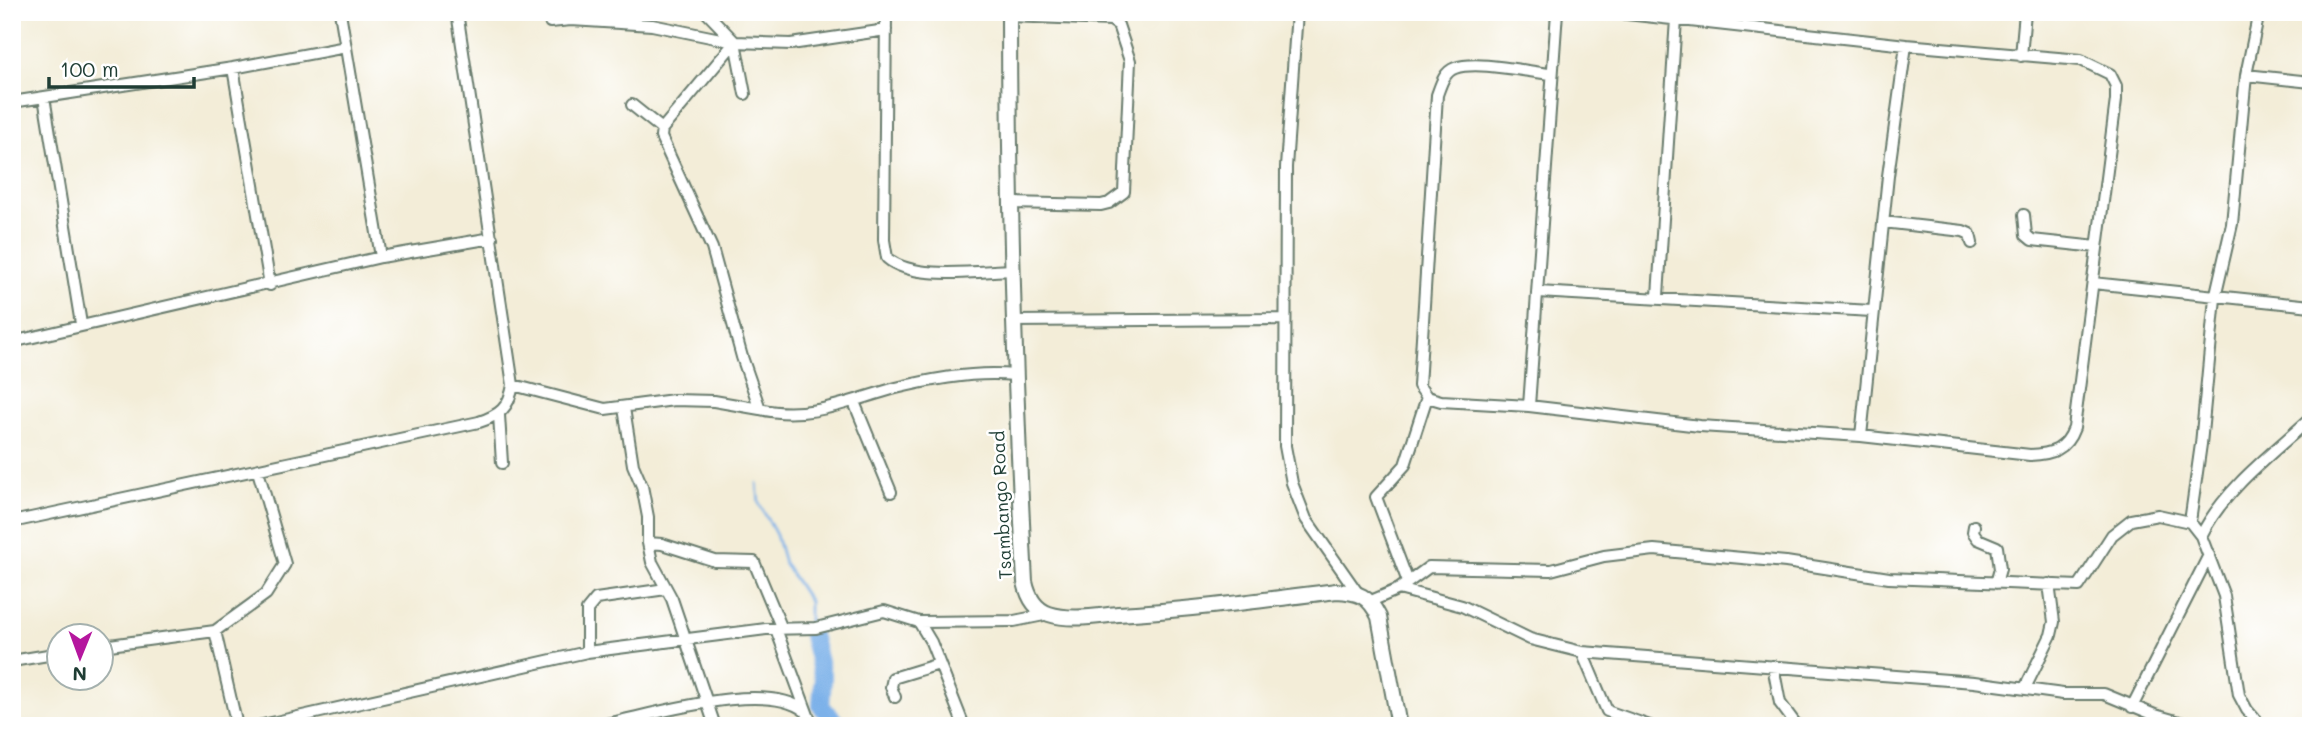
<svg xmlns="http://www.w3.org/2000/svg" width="2323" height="738" viewBox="0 0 2323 738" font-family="Mali,sans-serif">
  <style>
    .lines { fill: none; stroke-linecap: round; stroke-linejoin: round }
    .stream { stroke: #7bb1e9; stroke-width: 2.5 }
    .river { stroke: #7bb1e9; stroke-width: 18 }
    .minor-casing { stroke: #697b6d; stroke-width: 14 }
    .tertiary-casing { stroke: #697b6d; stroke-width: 18 }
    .minor { stroke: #fff; stroke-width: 10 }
    .tertiary { stroke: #fff; stroke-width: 14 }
    .labels { text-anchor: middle; stroke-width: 5; stroke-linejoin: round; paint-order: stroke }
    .street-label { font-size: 18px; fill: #1f3d34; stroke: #fff }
  </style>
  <rect width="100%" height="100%" fill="#fff"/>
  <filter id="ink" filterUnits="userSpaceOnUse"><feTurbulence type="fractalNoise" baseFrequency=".0143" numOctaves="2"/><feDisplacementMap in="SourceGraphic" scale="14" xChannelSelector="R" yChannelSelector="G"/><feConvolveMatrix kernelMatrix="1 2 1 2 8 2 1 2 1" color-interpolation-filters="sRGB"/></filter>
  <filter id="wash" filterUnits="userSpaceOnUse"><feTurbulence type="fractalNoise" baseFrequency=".00686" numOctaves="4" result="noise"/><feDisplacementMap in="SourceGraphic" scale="28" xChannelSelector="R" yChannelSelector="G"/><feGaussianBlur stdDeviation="1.57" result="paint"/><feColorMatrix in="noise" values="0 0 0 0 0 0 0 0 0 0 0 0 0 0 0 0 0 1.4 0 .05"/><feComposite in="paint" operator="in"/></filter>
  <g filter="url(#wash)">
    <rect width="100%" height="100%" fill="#f3edd8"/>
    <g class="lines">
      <path class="stream" d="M 757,483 L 759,503 L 776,535 L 784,563 L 809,601 L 809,624"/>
      <path class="river" d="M 811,631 L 823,678 L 821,706 L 839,726"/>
    </g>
  </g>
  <g filter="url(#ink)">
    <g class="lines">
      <g class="minor-casing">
        <path id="minor" d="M 340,12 L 381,257
          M 706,12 L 735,42 L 745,94
          M 886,12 L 884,240 L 887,258 C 913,281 978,271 1011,270
          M 1297,12 L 1286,167 L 1285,446 L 1292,483 L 1306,519 L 1357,592
          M 550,22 L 571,20 L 652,25 L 735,42 L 791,44 L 886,30
          M 735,42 L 662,129 L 661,137 L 712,248 L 742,357 L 760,409 C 808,421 851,400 896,388 C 932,379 977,371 1014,375
          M 2021,56 L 2025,12
          M 233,68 L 270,285
          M 1551,74 C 1527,72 1477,60 1455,68 C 1444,72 1441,84 1437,95 L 1419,386 L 1427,397 L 1441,401 L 1529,406 L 1700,426 L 1861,436 L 2030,455 C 2052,454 2066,450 2074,428 L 2116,100 L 2116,86 L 2110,74 L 2081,60 L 1906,45 L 1609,12
          M 2246,75 L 2311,82
          M 44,97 L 81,324
          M 12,102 L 233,68 L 346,47
          M 632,105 L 662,129
          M 1009,203 L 1101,205 L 1109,203 L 1124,192 L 1130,61 L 1118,25 L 1111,20 L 1009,16
          M 2024,215 L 2026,235 L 2032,240 L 2097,247
          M 1883,222 L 1963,231 L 1970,234 L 1972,243
          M 2093,283 L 2311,306
          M 1538,292 L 1872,311
          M 1658,296 L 1676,19
          M 1012,321 L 1284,319
          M 12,342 L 381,257 L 492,238
          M 513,385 L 605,409 L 674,400 L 714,401 L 760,409
          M 854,402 L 891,492
          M 1529,406 L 1557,12
          M 624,408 L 633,465 L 642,486 L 648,517 L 648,543 L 652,562 L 672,599 L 715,726
          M 499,415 L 502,463
          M 1861,436 L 1888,176 L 1906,45
          M 12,522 L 479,422 C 500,415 509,408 513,385 L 457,12
          M 2190,522 L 2201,444 L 2215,298 L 2232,224 L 2246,75 L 2259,12
          M 1974,526 L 1973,532 L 1978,539 L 1997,547 L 2000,569 L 1996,583
          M 2201,536 C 2224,489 2273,453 2311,418
          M 648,543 L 662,544 L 715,561 L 754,562 L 782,629
          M 1408,582 L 1376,497 L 1405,465 L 1427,397
          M 1399,589 L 1462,606 L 1530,639 L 1582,652 L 1974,682 L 2063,694 L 2104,694 L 2155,715 L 2194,726
          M 1371,601 L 1399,589 L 1429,567 L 1551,570 L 1604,556 L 1654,550 L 1786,562 L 1889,578 L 2079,586 L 2112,535 L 2131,520 L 2158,515 L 2190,522 L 2201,536 L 2224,596 L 2239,695 L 2247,710 L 2261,726
          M 919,622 L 931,642 L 964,726
          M 776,629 L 812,726
          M 215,631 L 237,726
          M 102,646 L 215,631 L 266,594 L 285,564 L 258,471
          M 587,652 L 587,610 L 596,599 L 666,589
          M 1582,652 L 1607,711 L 1650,726
          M 12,661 L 60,653
          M 1773,666 L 1780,703 L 1797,726
          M 2025,688 L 2051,635 L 2054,622 L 2049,584
          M 895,697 L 891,687 L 893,678 L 939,664
          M 2132,707 L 2209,555
          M 258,726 L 587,652 L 766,629 L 816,628 L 884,611 L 919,622 L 1014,621 L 1049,614
          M 596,726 C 647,717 764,678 805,711"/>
      </g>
      <g class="tertiary-casing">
        <path id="tertiary" d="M 1009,12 C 1009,202 1015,392 1025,582 C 1028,596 1034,609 1049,614 C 1070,621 1097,616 1118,614 C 1191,610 1264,600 1336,591 C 1359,592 1369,596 1379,617 L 1399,726"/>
      </g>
      <use href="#minor" class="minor"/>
      <use href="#tertiary" class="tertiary"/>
    </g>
  </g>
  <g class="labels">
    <g class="street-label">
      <text transform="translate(1002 505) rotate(-93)" y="6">Tsambango Road</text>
    </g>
  </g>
  <rect width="2323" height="738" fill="none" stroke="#fff" stroke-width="42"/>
  <g transform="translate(80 657) rotate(181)"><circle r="33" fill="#ffffff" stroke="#a5b1ae" stroke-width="2"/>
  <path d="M0-5L12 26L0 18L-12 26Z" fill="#b5179e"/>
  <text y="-10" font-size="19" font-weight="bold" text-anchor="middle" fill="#1f3d34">N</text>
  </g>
  <path d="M49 77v10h145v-10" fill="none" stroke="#1f3d34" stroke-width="3.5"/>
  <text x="60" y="77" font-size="21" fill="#1f3d34" stroke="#ffffff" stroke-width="5" paint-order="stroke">100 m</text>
</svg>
